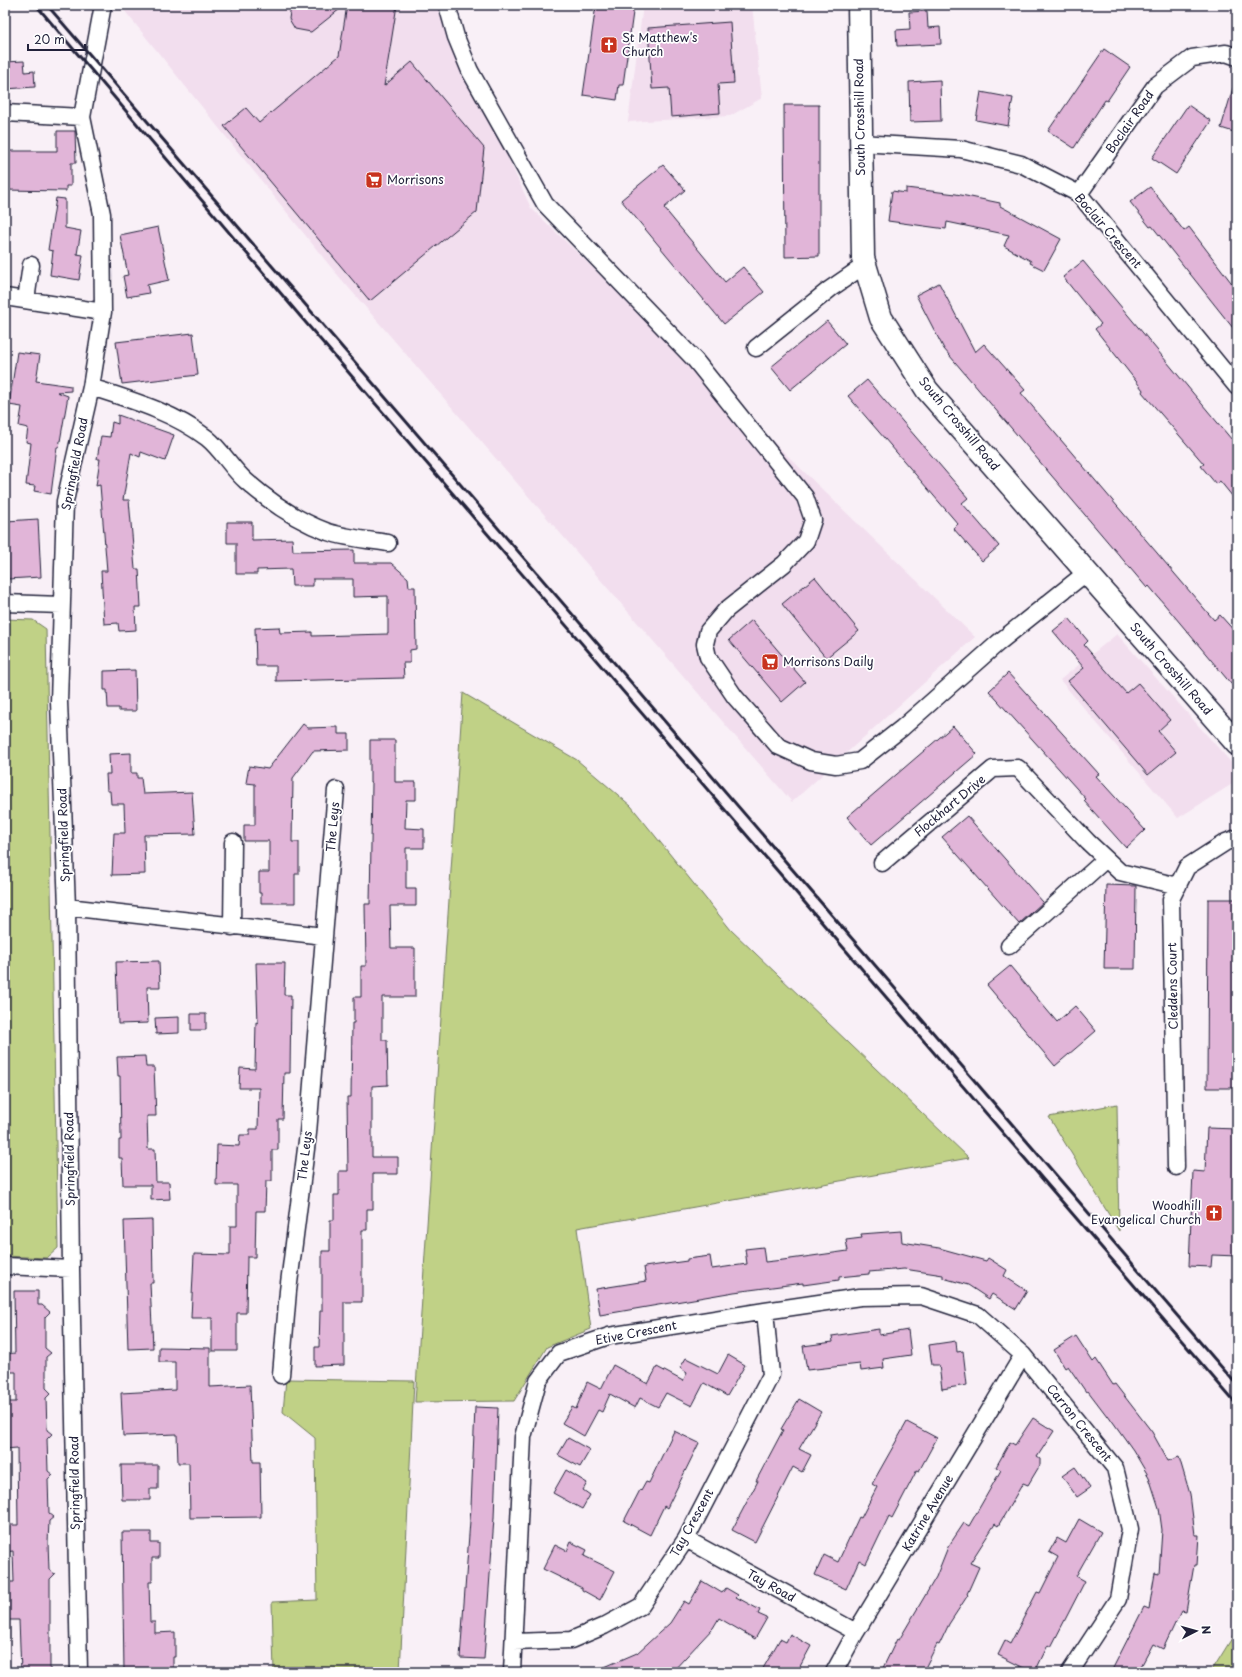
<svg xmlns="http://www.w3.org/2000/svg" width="1242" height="1677" viewBox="0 0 1242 1677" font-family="'Playpen Sans',sans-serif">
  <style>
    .built { fill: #f2deee }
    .green { fill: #c0d186; stroke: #717a60 }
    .building { fill: #e1b5d8; stroke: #22223b }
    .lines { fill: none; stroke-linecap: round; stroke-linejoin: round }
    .street-casing { stroke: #22223b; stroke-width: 19 }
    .secondary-casing { stroke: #22223b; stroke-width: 25 }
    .street { stroke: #fff; stroke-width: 16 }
    .secondary { stroke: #fff; stroke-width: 22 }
    .rail { stroke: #22223b; stroke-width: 3 }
    .labels { text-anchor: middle; stroke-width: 3.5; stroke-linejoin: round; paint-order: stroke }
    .poi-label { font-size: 12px; fill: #22223b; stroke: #fff; text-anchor: start }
    .street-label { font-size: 12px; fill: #22223b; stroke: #fff }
  </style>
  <rect width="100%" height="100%" fill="#f9f0f7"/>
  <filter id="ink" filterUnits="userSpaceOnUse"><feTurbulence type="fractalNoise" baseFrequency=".025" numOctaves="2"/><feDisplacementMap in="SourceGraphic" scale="8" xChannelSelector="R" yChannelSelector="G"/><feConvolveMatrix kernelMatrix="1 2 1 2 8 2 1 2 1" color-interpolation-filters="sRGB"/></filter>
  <g filter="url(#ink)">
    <path class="built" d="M 120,5 L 438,5 L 531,208 L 975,637 L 792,802 L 330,266 Z
      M 643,5 L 752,5 L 762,98 L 730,116 L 628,122 Z
      M 1117,634 L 1237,769 L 1237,781 L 1178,818 L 1060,680 Z"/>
    <path class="green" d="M 5,619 L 33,620 L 46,629 L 58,1248 L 47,1258 L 5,1256 Z
      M 463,693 L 577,760 L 631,806 L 731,930 L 969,1158 L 577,1228 L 591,1329 L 547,1347 L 514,1401 L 415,1402 Z
      M 1117,1104 L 1119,1231 L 1049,1117 Z
      M 286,1379 L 414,1381 L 400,1672 L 274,1672 L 272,1602 L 317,1600 L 315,1438 L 283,1412 Z
      M 1237,1630 L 1237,1672 L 1211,1672 Z"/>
    <path class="building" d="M 291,5 L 345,5 L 311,32 L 295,29 L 289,19 Z
      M 347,5 L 397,5 L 384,86 L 412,62 L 484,148 L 477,212 L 370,301 L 224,126 L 246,108 L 259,123 L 339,56 Z
      M 596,5 L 634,5 L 623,85 L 619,85 L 617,100 L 583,95 Z
      M 927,11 L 928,28 L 940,27 L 941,44 L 897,46 L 896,30 L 910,29 L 909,12 Z
      M 730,22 L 734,83 L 718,84 L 720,113 L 671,117 L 669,88 L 652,89 L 648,28 Z
      M 1104,49 L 1130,67 L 1107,101 L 1105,100 L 1074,148 L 1048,131 Z
      M 24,61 L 25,72 L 34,71 L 35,87 L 5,89 L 5,62 Z
      M 940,80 L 941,121 L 910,122 L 909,82 Z
      M 1233,88 L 1237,89 L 1237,133 L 1221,128 Z
      M 981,92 L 1013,98 L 1008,126 L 976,120 Z
      M 784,105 L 819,105 L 819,256 L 785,257 Z
      M 1188,105 L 1211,121 L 1176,174 L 1152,158 Z
      M 57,131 L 75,131 L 76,163 L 71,163 L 71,186 L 66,186 L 66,191 L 5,190 L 5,151 L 57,151 Z
      M 663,165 L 685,190 L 664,208 L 725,282 L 743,267 L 764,292 L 724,324 L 621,200 Z
      M 1150,187 L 1184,231 L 1189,227 L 1237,290 L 1237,333 L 1152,226 L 1150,227 L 1130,202 Z
      M 906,188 L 956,194 L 1000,203 L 1000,206 L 1061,239 L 1044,270 L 1030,263 L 1031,261 L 1004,246 L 1009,235 L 947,222 L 946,229 L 888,221 L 892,191 L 906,193 Z
      M 56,198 L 65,199 L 65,228 L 81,231 L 77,254 L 83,255 L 79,280 L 50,275 L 53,251 L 48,250 Z
      M 158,227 L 169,280 L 147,285 L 149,293 L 127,297 L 123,276 L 128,275 L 120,235 Z
      M 1083,261 L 1237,446 L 1237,502 L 1220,481 L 1216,484 L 1201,466 L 1204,464 L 1142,392 L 1143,390 L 1095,329 L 1101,324 L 1063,277 Z
      M 939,283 L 975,352 L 984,344 L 1025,390 L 1021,393 L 1214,620 L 1220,615 L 1237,634 L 1237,691 L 1149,586 L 1147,588 L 944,349 L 916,295 Z
      M 827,321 L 846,344 L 790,390 L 771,367 Z
      M 193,333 L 198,375 L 122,384 L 116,342 Z
      M 17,352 L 40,355 L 36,381 L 71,386 L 71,391 L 57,392 L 68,396 L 59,447 L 57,447 L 51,494 L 34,491 L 35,486 L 26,485 L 31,443 L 26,442 L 28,428 L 19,426 L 22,407 L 9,405 Z
      M 867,380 L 968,498 L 962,503 L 999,546 L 982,561 L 953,528 L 958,524 L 848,396 Z
      M 118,415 L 174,435 L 165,461 L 141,452 L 140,457 L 131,453 L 123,500 L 129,500 L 135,569 L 139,569 L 141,607 L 135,607 L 136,630 L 119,631 L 118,623 L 104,624 L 101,571 L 107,571 L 100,485 L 96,486 L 100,459 L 97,459 L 101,436 L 110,437 L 112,422 L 118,424 Z
      M 38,519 L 41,577 L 8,579 L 7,558 L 5,558 L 5,543 L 7,543 L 6,521 Z
      M 227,522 L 252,522 L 252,540 L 292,539 L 293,551 L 354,550 L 354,563 L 391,563 L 408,578 L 409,587 L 415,587 L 416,649 L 410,650 L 410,663 L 403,663 L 404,678 L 276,681 L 276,666 L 256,666 L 255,628 L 279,627 L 280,633 L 312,632 L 312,636 L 388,634 L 388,596 L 353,597 L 353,579 L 313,579 L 313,586 L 292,586 L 291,569 L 257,570 L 257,574 L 236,574 L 236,543 L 227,543 Z
      M 815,577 L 859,631 L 826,658 L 782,604 Z
      M 1069,618 L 1088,641 L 1084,645 L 1126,693 L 1138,683 L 1170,720 L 1158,731 L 1176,752 L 1148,775 L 1068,681 L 1084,668 L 1053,631 Z
      M 752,620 L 805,682 L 782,702 L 729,640 Z
      M 135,670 L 136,711 L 119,711 L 119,708 L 108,708 L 107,690 L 104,690 L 104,671 Z
      M 1008,673 L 1099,774 L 1096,776 L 1145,830 L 1126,848 L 1084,801 L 1086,799 L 989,691 Z
      M 303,724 L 308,728 L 338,727 L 338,734 L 349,734 L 349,750 L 313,751 L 293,778 L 292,842 L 299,842 L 299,874 L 295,874 L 295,903 L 261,903 L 261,893 L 259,893 L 259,872 L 269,872 L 269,841 L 244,841 L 244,825 L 255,825 L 255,784 L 246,783 L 249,766 L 268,769 Z
      M 953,726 L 977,754 L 871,845 L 847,817 Z
      M 370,740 L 395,740 L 395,782 L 416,782 L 416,800 L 406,800 L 405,828 L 424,829 L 424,848 L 406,848 L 406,888 L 416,888 L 416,906 L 390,906 L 391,948 L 415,948 L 415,997 L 382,997 L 382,1040 L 387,1040 L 388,1085 L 372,1086 L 372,1157 L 398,1157 L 398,1174 L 373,1174 L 373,1209 L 367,1209 L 367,1230 L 362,1230 L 362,1302 L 344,1302 L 344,1365 L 315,1366 L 315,1347 L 319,1347 L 320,1311 L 322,1311 L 322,1251 L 330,1251 L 330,1220 L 334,1220 L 334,1195 L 339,1195 L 339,1171 L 348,1171 L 347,1097 L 351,1097 L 352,1023 L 354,1023 L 354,997 L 361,997 L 361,966 L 366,966 L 365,904 L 370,904 L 372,783 L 370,783 Z
      M 131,753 L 131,773 L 137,773 L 137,778 L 141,778 L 143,794 L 192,792 L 195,834 L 144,835 L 145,874 L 112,875 L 114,833 L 125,833 L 124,804 L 111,804 L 110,791 L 107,791 L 106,774 L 110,774 L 109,754 Z
      M 967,816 L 1043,902 L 1019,924 L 942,837 Z
      M 1106,885 L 1136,886 L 1135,969 L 1104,969 Z
      M 1208,899 L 1237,899 L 1237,1088 L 1207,1088 Z
      M 159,961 L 160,987 L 147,987 L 148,1023 L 118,1024 L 116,962 Z
      M 256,963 L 285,963 L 284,995 L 291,995 L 290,1073 L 284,1073 L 283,1119 L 278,1119 L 278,1150 L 272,1150 L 272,1181 L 266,1181 L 265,1211 L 256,1211 L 255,1257 L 247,1257 L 246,1313 L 237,1313 L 237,1351 L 212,1351 L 212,1318 L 191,1318 L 194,1254 L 230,1255 L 230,1226 L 237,1226 L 237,1185 L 216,1185 L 217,1145 L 239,1146 L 240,1135 L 250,1135 L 250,1129 L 258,1129 L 259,1088 L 239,1088 L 240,1068 L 255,1069 L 256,1022 L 258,1023 Z
      M 1010,966 L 1057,1022 L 1075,1006 L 1096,1031 L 1055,1066 L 987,985 Z
      M 191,1014 L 206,1014 L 206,1030 L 191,1030 Z
      M 179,1017 L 179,1033 L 156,1034 L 155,1018 Z
      M 145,1056 L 146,1067 L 154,1067 L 156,1116 L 147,1116 L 148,1149 L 155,1149 L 156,1182 L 169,1182 L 170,1199 L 151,1200 L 151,1185 L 123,1185 L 122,1158 L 119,1158 L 119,1140 L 121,1140 L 120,1076 L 118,1076 L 117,1057 Z
      M 1207,1128 L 1237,1129 L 1237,1256 L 1212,1255 L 1211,1267 L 1189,1266 L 1193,1171 L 1205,1172 Z
      M 152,1220 L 153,1283 L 150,1283 L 153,1348 L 128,1349 L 124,1221 Z
      M 901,1231 L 902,1242 L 939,1248 L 986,1261 L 988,1258 L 1007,1270 L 1004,1276 L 1027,1291 L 1016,1309 L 992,1294 L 989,1299 L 968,1285 L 943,1278 L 943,1275 L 904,1269 L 869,1272 L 869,1274 L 839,1277 L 839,1280 L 803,1285 L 803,1283 L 734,1292 L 600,1315 L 596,1289 L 646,1281 L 644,1267 L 687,1261 L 687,1259 L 710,1256 L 712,1269 L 747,1264 L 745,1249 L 763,1247 L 765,1262 L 783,1260 L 848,1251 L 846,1240 L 862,1238 L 861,1234 Z
      M 14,1291 L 38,1291 L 38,1305 L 42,1305 L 50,1312 L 45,1317 L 45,1348 L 51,1353 L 46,1357 L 46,1388 L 51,1393 L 46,1398 L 47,1430 L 52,1434 L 47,1439 L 48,1471 L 53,1475 L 48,1480 L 49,1513 L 54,1517 L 49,1521 L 48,1542 L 49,1570 L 55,1574 L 50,1579 L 50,1672 L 21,1672 L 19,1620 L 5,1620 L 5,1582 L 14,1582 L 13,1551 L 5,1552 L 5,1525 L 18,1525 L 17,1448 L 5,1449 L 5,1402 L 16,1402 L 16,1372 L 5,1372 L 5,1354 L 15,1353 Z
      M 879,1329 L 879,1335 L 908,1330 L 911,1355 L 883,1359 L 884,1368 L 861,1371 L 860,1364 L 807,1370 L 803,1346 L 833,1342 L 832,1336 Z
      M 1076,1336 L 1093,1362 L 1096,1359 L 1113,1385 L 1115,1384 L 1152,1432 L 1168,1461 L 1179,1457 L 1190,1494 L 1195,1535 L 1199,1535 L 1197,1565 L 1194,1565 L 1186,1612 L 1181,1611 L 1163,1649 L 1153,1644 L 1138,1672 L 1111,1672 L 1144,1607 L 1149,1609 L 1155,1573 L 1159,1574 L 1162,1530 L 1159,1508 L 1149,1477 L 1133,1450 L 1108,1415 L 1107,1416 L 1088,1391 L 1086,1392 L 1068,1366 L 1065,1368 L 1054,1350 Z
      M 956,1341 L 957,1352 L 963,1351 L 967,1385 L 942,1389 L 939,1365 L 932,1365 L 929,1345 Z
      M 159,1347 L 210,1348 L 210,1387 L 250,1385 L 253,1462 L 260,1462 L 261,1517 L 190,1518 L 189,1463 L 178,1463 L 177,1434 L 123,1436 L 121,1393 L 175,1390 L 175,1362 L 159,1362 Z
      M 728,1355 L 745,1365 L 727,1396 L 704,1383 L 692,1406 L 666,1393 L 658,1407 L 640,1398 L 635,1408 L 610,1394 L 602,1412 L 598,1410 L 584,1436 L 562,1423 L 572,1407 L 576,1409 L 587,1382 L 601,1389 L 613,1365 L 648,1384 L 657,1367 L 683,1381 L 687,1373 L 680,1368 L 686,1358 L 718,1374 Z
      M 799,1399 L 821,1412 L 799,1449 L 811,1455 L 802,1472 L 793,1467 L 755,1542 L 732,1530 L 758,1481 L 756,1481 L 783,1430 L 781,1429 Z
      M 475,1407 L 498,1408 L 494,1518 L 484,1659 L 460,1658 L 471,1507 Z
      M 1033,1418 L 1054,1431 L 1037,1457 L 1040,1459 L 1040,1465 L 1028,1485 L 1023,1483 L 998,1526 L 995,1524 L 970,1563 L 979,1567 L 967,1594 L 968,1595 L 949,1624 L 939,1645 L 937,1644 L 923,1672 L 881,1672 L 897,1639 L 899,1640 L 936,1577 L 948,1547 L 964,1523 L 969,1526 L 1001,1470 L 996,1467 L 1010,1442 L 1015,1445 Z
      M 907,1422 L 937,1438 L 919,1471 L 917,1470 L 892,1518 L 889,1516 L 866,1564 L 859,1560 L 846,1589 L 815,1575 L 824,1555 L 838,1562 L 859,1517 L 861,1518 L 877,1487 L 872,1484 Z
      M 674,1431 L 699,1443 L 667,1508 L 664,1506 L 650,1535 L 624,1521 L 640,1490 L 641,1491 L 646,1482 L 649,1483 Z
      M 568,1438 L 590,1450 L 580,1467 L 558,1455 Z
      M 121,1465 L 158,1465 L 158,1489 L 150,1489 L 150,1500 L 122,1500 Z
      M 1075,1467 L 1090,1488 L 1077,1497 L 1062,1476 Z
      M 566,1470 L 587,1483 L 583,1490 L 590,1495 L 582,1509 L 553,1493 Z
      M 1079,1519 L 1101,1532 L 1076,1576 L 1085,1581 L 1051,1647 L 1048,1645 L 1035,1672 L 1032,1672 L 998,1655 L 1005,1641 L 1010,1644 L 1037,1592 L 1040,1593 L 1058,1557 L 1049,1552 L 1057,1538 L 1066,1543 Z
      M 122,1532 L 151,1532 L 151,1543 L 159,1543 L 159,1558 L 152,1558 L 152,1582 L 149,1582 L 150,1622 L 155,1622 L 155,1633 L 175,1632 L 175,1657 L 173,1657 L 173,1672 L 124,1672 Z
      M 571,1542 L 587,1550 L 584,1556 L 615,1571 L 600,1600 L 582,1590 L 582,1588 L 543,1569 L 555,1545 L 567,1551 Z
      M 702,1581 L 722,1593 L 726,1588 L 738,1595 L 736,1597 L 760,1610 L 758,1614 L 767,1618 L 755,1639 L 719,1618 L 713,1628 L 672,1672 L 593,1672 L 637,1653 L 670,1623 L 684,1601 L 689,1604 Z
      M 790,1634 L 811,1646 L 797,1672 L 761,1672 L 780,1639 L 786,1642 Z"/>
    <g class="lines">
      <g class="street-casing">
        <path id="street" d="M 447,5 L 456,37 L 470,71 L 545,204 L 695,360 L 805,497 L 813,520 L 806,541 L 784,564 L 726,610 L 708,631 L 705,644 L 708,657 L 735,697 L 778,746 L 811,761 L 836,765 L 860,761 L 902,728 L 998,643 L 1087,572
          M 5,113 L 82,117
          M 860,143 L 961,149 L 1021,164 L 1079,194 L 1237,387
          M 1079,194 L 1155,86 L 1192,58 L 1226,53 L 1237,57
          M 5,297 L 103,312
          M 26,300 L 31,265
          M 756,348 L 830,289 L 865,265
          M 91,387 C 131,400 173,412 207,438 C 222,450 231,468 246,481 C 270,502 298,521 328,532 C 347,538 368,540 388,543
          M 5,603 L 61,605
          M 882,863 L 993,769 L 1018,768 L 1088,842 L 1120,872 L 1178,886
          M 67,907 L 324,936
          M 232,927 L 233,842
          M 1009,946 L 1106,859
          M 1176,1167 L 1171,899 L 1187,867 L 1226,842 L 1237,838
          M 5,1266 L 71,1269
          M 281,1375 L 288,1291 L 308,1133 L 336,790
          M 686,1539 L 856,1632
          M 514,1642 L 571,1640 L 604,1626 L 641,1606 L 686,1539 L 771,1375 L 765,1311
          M 79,1672 L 71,1269 L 67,907 L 59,702 L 65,501 L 91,387 L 103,312 L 102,214 L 82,117 L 103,5
          M 512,1672 L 523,1437 L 538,1381 L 559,1353 L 609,1336 L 765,1311 L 860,1297 L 921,1296 L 978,1315 L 1023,1355 L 1115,1468 L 1130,1529 L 1118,1599 L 1070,1672
          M 834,1672 L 856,1632 L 1023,1355"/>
      </g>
      <g class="secondary-casing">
        <path id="secondary" d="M 859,5 L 863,258 L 881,318 L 927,390 L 1237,744"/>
      </g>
      <use href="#street" class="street"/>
      <use href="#secondary" class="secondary"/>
      <path class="rail" d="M 36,5 L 300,316 L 1237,1405
        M 47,5 L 1237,1385"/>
    </g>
  </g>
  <defs>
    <g id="church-square" transform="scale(0.9)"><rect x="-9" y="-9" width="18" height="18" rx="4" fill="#c8321e" stroke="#fff"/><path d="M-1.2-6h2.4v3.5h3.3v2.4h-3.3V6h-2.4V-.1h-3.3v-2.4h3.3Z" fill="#fff"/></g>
    <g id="supermarket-square" transform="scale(0.9)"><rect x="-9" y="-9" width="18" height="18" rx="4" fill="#c8321e" stroke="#fff"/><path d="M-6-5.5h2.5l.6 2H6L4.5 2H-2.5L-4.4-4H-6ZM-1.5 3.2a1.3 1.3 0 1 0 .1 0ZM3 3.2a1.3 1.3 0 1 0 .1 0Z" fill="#fff"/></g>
  </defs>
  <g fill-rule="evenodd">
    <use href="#church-square" x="609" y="45"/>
    <use href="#supermarket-square" x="374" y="180"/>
    <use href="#supermarket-square" x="770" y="662"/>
    <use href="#church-square" x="1214" y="1213"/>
  </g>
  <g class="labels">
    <g class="poi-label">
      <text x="622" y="42">St Matthew's<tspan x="622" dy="14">Church</tspan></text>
      <text x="387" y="184">Morrisons</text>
      <text x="783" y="666">Morrisons Daily</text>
      <text x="1201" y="1210" text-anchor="end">Woodhill<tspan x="1201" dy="14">Evangelical Church</tspan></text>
    </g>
    <g class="street-label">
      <text transform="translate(860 117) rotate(-91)" y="4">South Crosshill Road</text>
      <text transform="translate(1130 122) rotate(-55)" y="4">Boclair Road</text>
      <text transform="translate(1108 231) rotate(49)" y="4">Boclair Crescent</text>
      <text transform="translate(959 424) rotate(50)" y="4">South Crosshill Road</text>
      <text transform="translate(75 464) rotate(-79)" y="4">Springfield Road</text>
      <text transform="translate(1171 669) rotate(49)" y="4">South Crosshill Road</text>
      <text transform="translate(950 806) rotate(-40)" y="4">Flockhart Drive</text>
      <text transform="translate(333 827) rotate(-85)" y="4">The Leys</text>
      <text transform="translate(64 835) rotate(-92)" y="4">Springfield Road</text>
      <text transform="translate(1173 986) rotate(-91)" y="4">Cleddens Court</text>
      <text transform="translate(305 1156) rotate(-83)" y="4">The Leys</text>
      <text transform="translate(70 1159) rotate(-91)" y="4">Springfield Road</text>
      <text transform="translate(636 1333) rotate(-11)" y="4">Etive Crescent</text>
      <text transform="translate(1079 1423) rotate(51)" y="4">Carron Crescent</text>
      <text transform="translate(75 1483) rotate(-91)" y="4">Springfield Road</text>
      <text transform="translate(928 1513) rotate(-59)" y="4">Katrine Avenue</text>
      <text transform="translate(692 1523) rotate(-61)" y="4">Tay Crescent</text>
      <text transform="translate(771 1586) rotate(29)" y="4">Tay Road</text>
    </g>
  </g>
  <rect width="1242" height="1677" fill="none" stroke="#fff" stroke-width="20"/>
  <rect x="10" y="10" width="1222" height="1657" fill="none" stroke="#22223b" stroke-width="1.5" filter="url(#ink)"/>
  <g transform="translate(1196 1631) rotate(84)" stroke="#ffffff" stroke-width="3" paint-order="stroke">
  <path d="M0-3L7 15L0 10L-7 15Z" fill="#22223b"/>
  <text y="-6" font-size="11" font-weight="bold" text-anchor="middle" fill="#22223b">N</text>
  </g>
  <path d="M28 44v6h57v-6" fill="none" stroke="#22223b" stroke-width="2"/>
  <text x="34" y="44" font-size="12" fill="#22223b" stroke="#ffffff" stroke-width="3" paint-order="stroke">20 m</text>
</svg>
